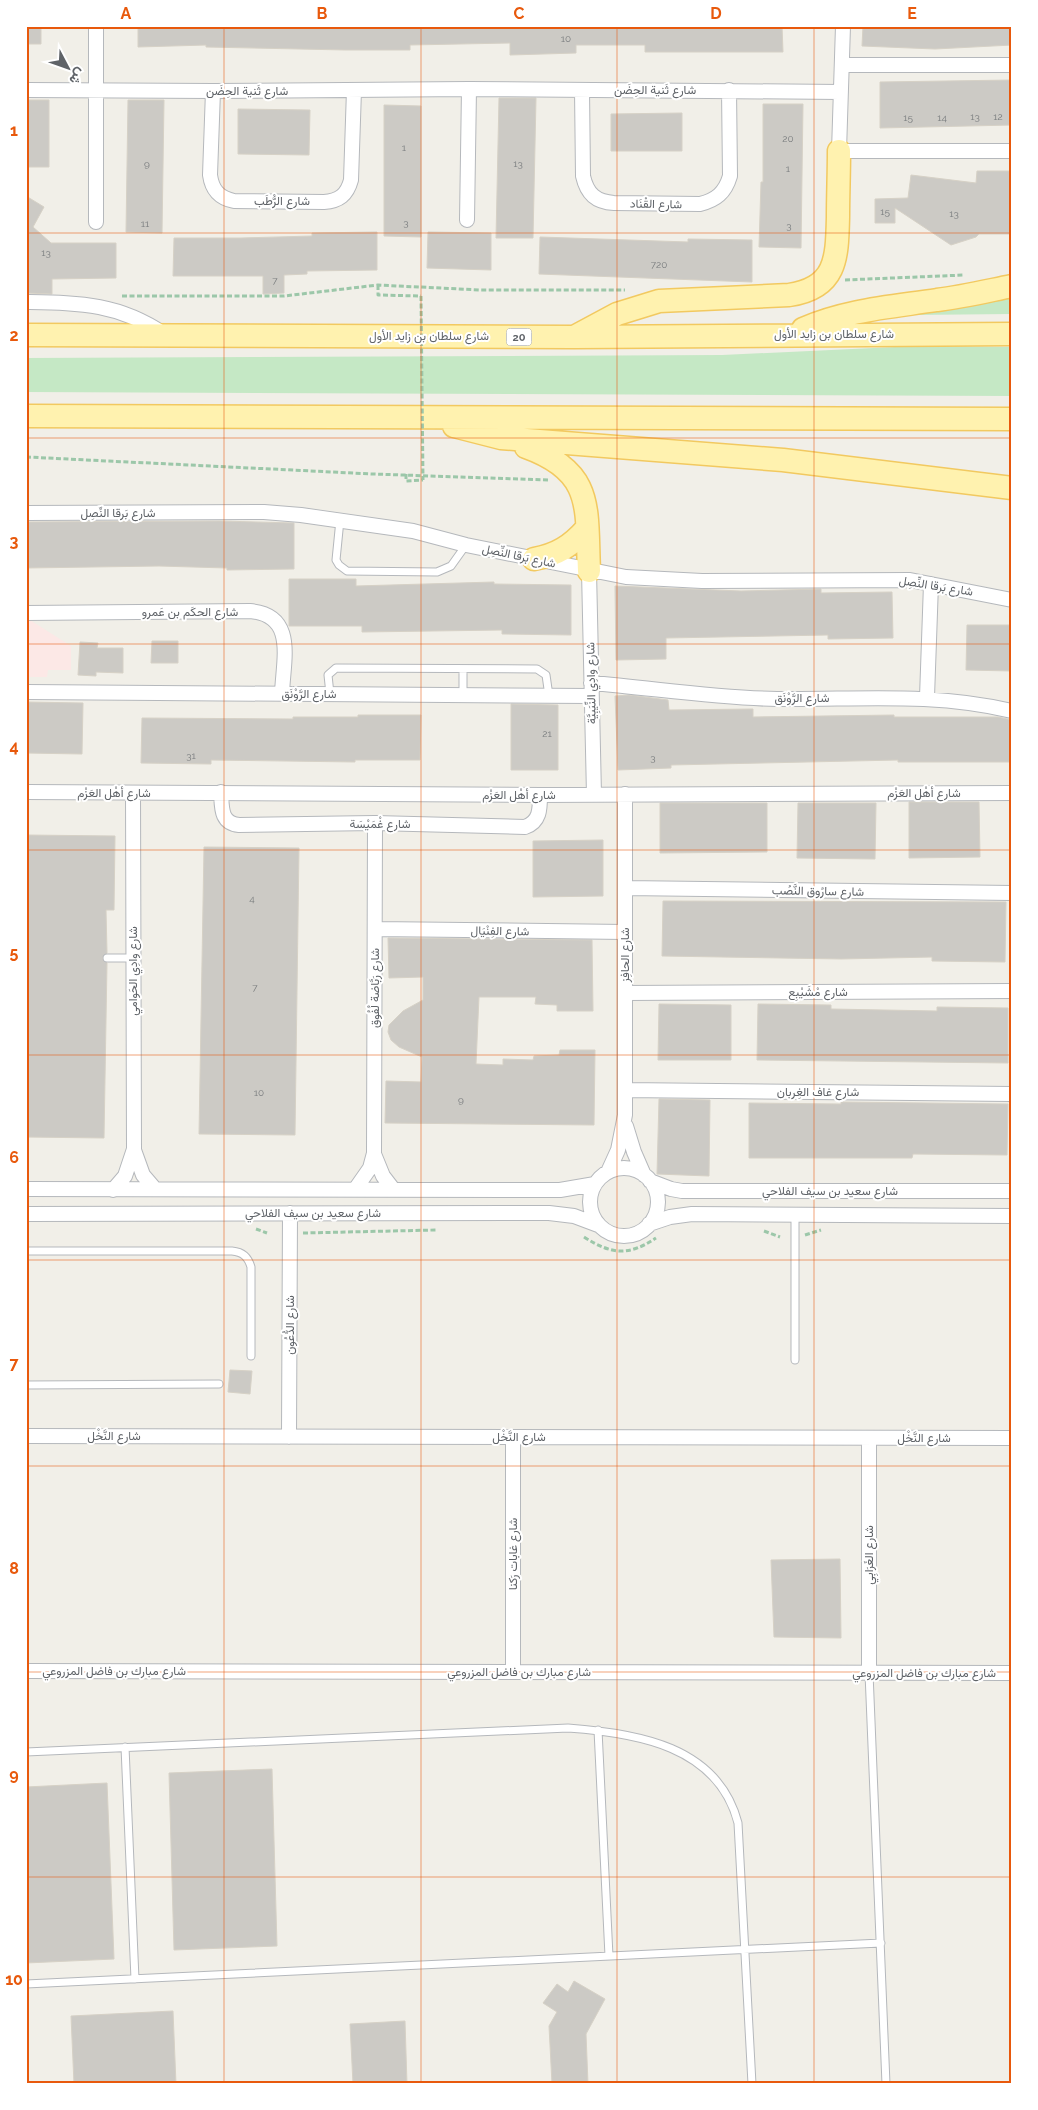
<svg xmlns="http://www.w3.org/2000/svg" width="1038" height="2110" viewBox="0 0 1038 2110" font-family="Raleway,Vazirmatn,sans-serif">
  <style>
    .medical { fill: #fce8e6 }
    .green { fill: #c5e8c5 }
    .building { fill: #cccac5; stroke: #d6d1c6 }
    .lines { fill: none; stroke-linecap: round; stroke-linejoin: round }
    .service-casing { stroke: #b5b8bc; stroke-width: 9 }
    .minor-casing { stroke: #b5b8bc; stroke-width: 16 }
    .primary-casing { stroke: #f2c960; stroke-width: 25 }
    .path { stroke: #9cc7a9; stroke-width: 3; stroke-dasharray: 5 2.5; stroke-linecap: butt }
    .service { stroke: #fff; stroke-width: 7 }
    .minor { stroke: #fff; stroke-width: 14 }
    .primary { stroke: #fff2af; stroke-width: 22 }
    .path-bridge { stroke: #9cc7a9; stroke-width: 3; stroke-dasharray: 5 2.5; stroke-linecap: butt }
    .grid { fill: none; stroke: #e8590c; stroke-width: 1; stroke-opacity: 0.55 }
    .labels { text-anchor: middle; stroke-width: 4; stroke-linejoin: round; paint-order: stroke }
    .number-label { font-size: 10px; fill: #7a7d7f }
    .shield { fill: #fff; stroke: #8f9295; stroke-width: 1 }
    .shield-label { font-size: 11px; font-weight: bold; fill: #5f6368 }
    .street-label { font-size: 12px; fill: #5f6368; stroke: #fff }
    .neatline { fill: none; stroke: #e8590c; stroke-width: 2 }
    .grid-label { font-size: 16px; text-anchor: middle; font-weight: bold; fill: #e8590c }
  </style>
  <rect width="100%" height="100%" fill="#f1efe8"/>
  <path class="medical" d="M 26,620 L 30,620 L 71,646 L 71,670 L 48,670 L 47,677 L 28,677 Z"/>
  <path class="green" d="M 1012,290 L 1012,314 L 911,315 Z
    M 916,346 L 1012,347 L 1012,396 L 26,392 L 26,358 L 722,355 Z"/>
  <path class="building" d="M 26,26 L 41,26 L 41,44 L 26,44 Z
    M 138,26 L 782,26 L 783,52 L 645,52 L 645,45 L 576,45 L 576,53 L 510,55 L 510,43 L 410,45 L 410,50 L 345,50 L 206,47 L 206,45 L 138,47 Z
    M 863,26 L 1012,26 L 1012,45 L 935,49 L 862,46 Z
    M 1012,80 L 1012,125 L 880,128 L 880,82 Z
    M 499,98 L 536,98 L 533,238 L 496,238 Z
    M 26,100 L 49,100 L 49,167 L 26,167 Z
    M 128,100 L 164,100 L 162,233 L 126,232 Z
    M 763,104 L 803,104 L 801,248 L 759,247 L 761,182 L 763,182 Z
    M 384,105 L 421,106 L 421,237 L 384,236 Z
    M 238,109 L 310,110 L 309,155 L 238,154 Z
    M 682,113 L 682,151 L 611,151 L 611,114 Z
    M 977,171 L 1012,171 L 1012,234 L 979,234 L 976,237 L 951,245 L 895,208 L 895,223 L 875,223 L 875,199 L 908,198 L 911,175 L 976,183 Z
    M 26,196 L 44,207 L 33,227 L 51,243 L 116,243 L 116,278 L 52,279 L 52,294 L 26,293 Z
    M 377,232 L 377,270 L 307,271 L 307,274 L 284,275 L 284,293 L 263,294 L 263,276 L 173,276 L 174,238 L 241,238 L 312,236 L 312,233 Z
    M 428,232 L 491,233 L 491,270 L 427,268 Z
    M 540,237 L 688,242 L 688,239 L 752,240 L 752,282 L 539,274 Z
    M 221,521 L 294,523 L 294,569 L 227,570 L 227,568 L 159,566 L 26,568 L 26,522 Z
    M 289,579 L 356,579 L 356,586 L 494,582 L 494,584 L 571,585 L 571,635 L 502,634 L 502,630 L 362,632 L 362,626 L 289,626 Z
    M 615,586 L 741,591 L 821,589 L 821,593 L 892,592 L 893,638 L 828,639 L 828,635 L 666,638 L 666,659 L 616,660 Z
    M 967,625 L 1012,625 L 1012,671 L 966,670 Z
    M 152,641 L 178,641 L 178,663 L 151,663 Z
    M 80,642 L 98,643 L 97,648 L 123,648 L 123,673 L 96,672 L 96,676 L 78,675 Z
    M 629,695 L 668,700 L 669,710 L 753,709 L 753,717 L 894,715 L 894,717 L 998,717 L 1012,720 L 1012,762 L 898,762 L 898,760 L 671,765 L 671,768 L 618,770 L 615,696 Z
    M 26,702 L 83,703 L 82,754 L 26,753 Z
    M 511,704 L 558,705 L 558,770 L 511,770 Z
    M 358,715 L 421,715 L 420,760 L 355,760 L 355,762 L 211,760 L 211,764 L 141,763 L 142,718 L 293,719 L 293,717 L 358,717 Z
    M 909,802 L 979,802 L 980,857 L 909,858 Z
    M 660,803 L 767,803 L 767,852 L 660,853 Z
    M 798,803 L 876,803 L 875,859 L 797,858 Z
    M 26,835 L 115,836 L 114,910 L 106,910 L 107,953 L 102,958 L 107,963 L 104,1138 L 26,1137 Z
    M 603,840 L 603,896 L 533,897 L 533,841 Z
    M 204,847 L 299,848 L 295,1135 L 199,1134 Z
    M 663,901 L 1006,902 L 1005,962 L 932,961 L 932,957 L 841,959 L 662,956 Z
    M 388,938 L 592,940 L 593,1011 L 557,1011 L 557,1005 L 535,1004 L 536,997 L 479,997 L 476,1064 L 503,1065 L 503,1059 L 533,1060 L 534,1056 L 559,1055 L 560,1050 L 595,1050 L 594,1125 L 385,1123 L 386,1081 L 421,1082 L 422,1057 L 399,1047 L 391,1040 L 388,1032 L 389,1025 L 403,1011 L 423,1000 L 423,977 L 389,978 Z
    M 659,1004 L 731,1005 L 731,1060 L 658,1060 Z
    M 758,1004 L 831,1005 L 831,1009 L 937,1011 L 937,1007 L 1008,1008 L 1008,1063 L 757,1060 Z
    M 659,1099 L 710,1100 L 709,1176 L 657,1174 Z
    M 841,1102 L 1008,1104 L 1007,1155 L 913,1154 L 912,1158 L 749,1158 L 749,1103 L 841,1104 Z
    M 230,1370 L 252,1371 L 250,1394 L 228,1392 Z
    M 840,1559 L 841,1638 L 774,1637 L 771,1560 Z
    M 272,1769 L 277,1946 L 174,1950 L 169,1773 Z
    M 107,1783 L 114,1959 L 26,1963 L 26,1787 Z
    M 574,1981 L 605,1999 L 586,2034 L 588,2084 L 552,2084 L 549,2026 L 557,2012 L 543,2003 L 557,1984 L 568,1992 Z
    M 173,2011 L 176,2084 L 74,2084 L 71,2016 Z
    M 405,2021 L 407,2084 L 353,2084 L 350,2024 Z"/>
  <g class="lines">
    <g class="service-casing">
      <path id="service" d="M 340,520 L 336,560 L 339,565 L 347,571 L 437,572 L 451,566 L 466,545
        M 463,669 L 463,695
        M 330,694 L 328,675 L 336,668 L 537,669 L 546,675 L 549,696
        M 107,958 L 133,958
        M 795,1215 L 795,1360
        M 26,1251 L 232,1251 C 243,1252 248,1257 251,1267 L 251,1356
        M 26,1385 L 219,1384
        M 869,1673 L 886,2084
        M 598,1730 L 609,1956
        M 125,1747 L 135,1979
        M 26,1752 L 568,1728 C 637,1733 718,1746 738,1823 L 752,2084
        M 26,1984 L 881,1943"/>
    </g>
    <g class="minor-casing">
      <path id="minor" d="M 843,26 L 839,151 L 1012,151
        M 843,65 L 1012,65
        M 26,90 L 213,91 L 469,89 L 841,92
        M 582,90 L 583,176 C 587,194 596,202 614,203 L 700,204 C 716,200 725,193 730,176 L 729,90
        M 213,91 L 210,175 C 212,190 219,198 234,201 L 324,202 C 339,201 347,195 351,180 L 354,90
        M 467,220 L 469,89
        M 96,222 L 96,26
        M 26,302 C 80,303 118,303 164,334
        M 26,513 L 264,512 L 301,515 L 413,531 L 466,545 L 626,577 L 702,581 L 910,580 L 1012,600
        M 589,571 L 594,795
        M 26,613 L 250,611 C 297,615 283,660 282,694
        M 591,683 C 653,688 715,698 777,699 C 858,700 932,692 1012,711
        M 26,692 L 591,696
        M 927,697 L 931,584
        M 26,792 L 540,795 L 1012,793
        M 221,792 C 222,807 220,823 239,825 L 375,823 L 525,827 C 540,822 540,809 540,795
        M 625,888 L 1012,893
        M 375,929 L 625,932
        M 625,993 L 1012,991
        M 625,1090 L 1012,1094
        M 626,1126 L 634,1152 L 644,1175
        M 134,1150 L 143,1175 L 155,1189
        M 374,1154 L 383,1176 L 393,1189
        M590 1202a34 34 0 1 1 68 0a34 34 0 1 1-68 0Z
        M 608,1172 L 618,1150 L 625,1115 L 625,794
        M 650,1181 L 671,1189 L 682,1191 L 1012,1191
        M 356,1188 L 370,1168 L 374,1153 L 375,823
        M 26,1189 L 560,1190 L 595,1184
        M 113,1190 L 125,1176 L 134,1149 L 133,793
        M 26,1214 L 549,1213 L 574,1216 L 598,1225
        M 649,1224 L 670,1217 L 692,1214 L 1012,1216
        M 26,1436 L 1012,1438
        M 289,1437 L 290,1213
        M 869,1438 L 869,1673
        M 26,1671 L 1012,1673
        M 513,1672 L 513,1437"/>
    </g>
    <g class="primary-casing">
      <path id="primary" d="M 803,329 C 846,310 891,307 937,300 C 962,297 987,291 1012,286
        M 26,335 L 574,337 L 1012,334
        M 576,336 L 617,314 L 659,301 L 789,295 C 837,288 837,258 838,217 C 838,195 839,173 839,151
        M 26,416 L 1012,419
        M 454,426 L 501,438 L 783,460 L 1012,488
        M 526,447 C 595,472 586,508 589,571
        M 534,559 C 557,555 571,546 587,528"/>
    </g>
    <path class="path" d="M 845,280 L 964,275
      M 378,285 L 378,295 L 421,296
      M 122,296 L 284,296 L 378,285 L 480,290 L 625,290
      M 26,457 L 373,474 L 548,480
      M 406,474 L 406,481 L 423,480
      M 256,1229 L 267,1233
      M 764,1231 L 780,1237
      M 303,1233 L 436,1230
      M 805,1235 L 821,1230
      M 584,1237 C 612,1255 629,1256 656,1238"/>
    <use href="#service" class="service"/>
    <use href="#minor" class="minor"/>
    <use href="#primary" class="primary"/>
    <path class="path-bridge" d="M 421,296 L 423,480"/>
  </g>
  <path class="grid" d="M 224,26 L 224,2084M 421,26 L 421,2084M 617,26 L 617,2084M 814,26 L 814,2084M 26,233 L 1012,233M 26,438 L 1012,438M 26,644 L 1012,644M 26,850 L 1012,850M 26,1055 L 1012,1055M 26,1260 L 1012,1260M 26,1466 L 1012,1466M 26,1672 L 1012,1672M 26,1877 L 1012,1877"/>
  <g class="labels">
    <g class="number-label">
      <text x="566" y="42">10</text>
      <text x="975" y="120">13</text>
      <text x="998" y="120">12</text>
      <text x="908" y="121">15</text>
      <text x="942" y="121">14</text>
      <text x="788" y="142">20</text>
      <text x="404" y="151">1</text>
      <text x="147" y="167">9</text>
      <text x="518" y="167">13</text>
      <text x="788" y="172">1</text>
      <text x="885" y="215">15</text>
      <text x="954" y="217">13</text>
      <text x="406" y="226">3</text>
      <text x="145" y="227">11</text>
      <text x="789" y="229">3</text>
      <text x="46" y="256">13</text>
      <text x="659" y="268">720</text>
      <text x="275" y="284">7</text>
      <text x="547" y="737">21</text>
      <text x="191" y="759">31</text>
      <text x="653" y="761">3</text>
      <text x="252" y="902">4</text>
      <text x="255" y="991">7</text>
      <text x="259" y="1096">10</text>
      <text x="461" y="1103">9</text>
    </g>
    <rect class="shield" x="506.5" y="328.5" width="25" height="17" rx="4"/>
    <g class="shield-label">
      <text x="519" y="341">20</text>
    </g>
    <g class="street-label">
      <text x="655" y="94">شارع ثَنية الحِضَن</text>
      <text x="247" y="95">شارع ثَنية الحِضَن</text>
      <text x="282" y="205">شارع الرُّطَب</text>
      <text transform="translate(656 204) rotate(1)" y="4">شارع القْنَاد</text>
      <text x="834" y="338">شارع سلطان بن زايد الأول</text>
      <text x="429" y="340">شارع سلطان بن زايد الأول</text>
      <text x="118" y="517">شارع بَرقا النِّصِل</text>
      <text transform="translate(519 556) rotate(12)" y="4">شارع بَرقا النِّصِل</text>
      <text transform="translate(936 586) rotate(9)" y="4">شارع بَرقا النِّصِل</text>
      <text x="190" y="616">شارع الحكَم بن عَمرو</text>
      <text transform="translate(591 683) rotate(-91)" y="4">شارع وادِي النِّيَبِيَّة</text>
      <text x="309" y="698">شارع الرَّوْنَق</text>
      <text x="802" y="702">شارع الرَّوْنَق</text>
      <text x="114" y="797">شارع أهْل العَزْم</text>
      <text x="924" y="797">شارع أهْل العَزْم</text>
      <text x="519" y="799">شارع أهْل العَزْم</text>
      <text x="380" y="828">شارع غْمَيْسَة</text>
      <text transform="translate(818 891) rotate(1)" y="4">شارع سارُوق النَّصُب</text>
      <text transform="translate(500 931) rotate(1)" y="4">شارع الفِنْيَال</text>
      <text transform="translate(625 955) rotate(-90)" y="4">شارع الحافِز</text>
      <text transform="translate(133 971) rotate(-90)" y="4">شارع وادِي الحَوامي</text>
      <text transform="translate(375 988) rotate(-90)" y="4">شارع رَبَّاضة لُفُوق</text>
      <text x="818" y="996">شارع مْشَيْبِع</text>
      <text x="818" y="1096">شارع غاف الغِربان</text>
      <text x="830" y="1195">شارع سعيد بن سيف الفلاحي</text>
      <text x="313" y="1217">شارع سعيد بن سيف الفلاحي</text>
      <text transform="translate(290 1325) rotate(-90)" y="4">شارع الدُّعُون</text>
      <text x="114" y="1440">شارع النَّخْل</text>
      <text x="519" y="1441">شارع النَّخْل</text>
      <text x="924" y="1442">شارع النَّخْل</text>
      <text transform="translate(513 1554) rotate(-90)" y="4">شارع غابات رَكنا</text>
      <text transform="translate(869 1555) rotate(-90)" y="4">شارع الغَرَابِي</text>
      <text x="114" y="1675">شارع مبارك بن فاضل المزروعي</text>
      <text x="519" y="1676">شارع مبارك بن فاضل المزروعي</text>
      <text x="924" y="1677">شارع مبارك بن فاضل المزروعي</text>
    </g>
  </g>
  <rect width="1038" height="2110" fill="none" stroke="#ffffff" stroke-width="55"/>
  <g transform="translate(68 68) rotate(131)" stroke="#ffffff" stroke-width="4" paint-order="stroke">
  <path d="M0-4L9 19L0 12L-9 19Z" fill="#5f6368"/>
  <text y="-8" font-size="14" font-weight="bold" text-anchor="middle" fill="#5f6368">ش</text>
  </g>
  <rect x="28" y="28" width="982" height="2054" class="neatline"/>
  <g class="grid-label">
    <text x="126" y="19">A</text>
    <text x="322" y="19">B</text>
    <text x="519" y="19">C</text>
    <text x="716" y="19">D</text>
    <text x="912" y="19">E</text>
    <text x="14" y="136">1</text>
    <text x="14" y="341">2</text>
    <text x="14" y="547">3</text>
    <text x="14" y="752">4</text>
    <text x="14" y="958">5</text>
    <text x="14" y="1163">6</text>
    <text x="14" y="1369">7</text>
    <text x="14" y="1574">8</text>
    <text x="14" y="1780">9</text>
    <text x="14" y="1985">10</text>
  </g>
</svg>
